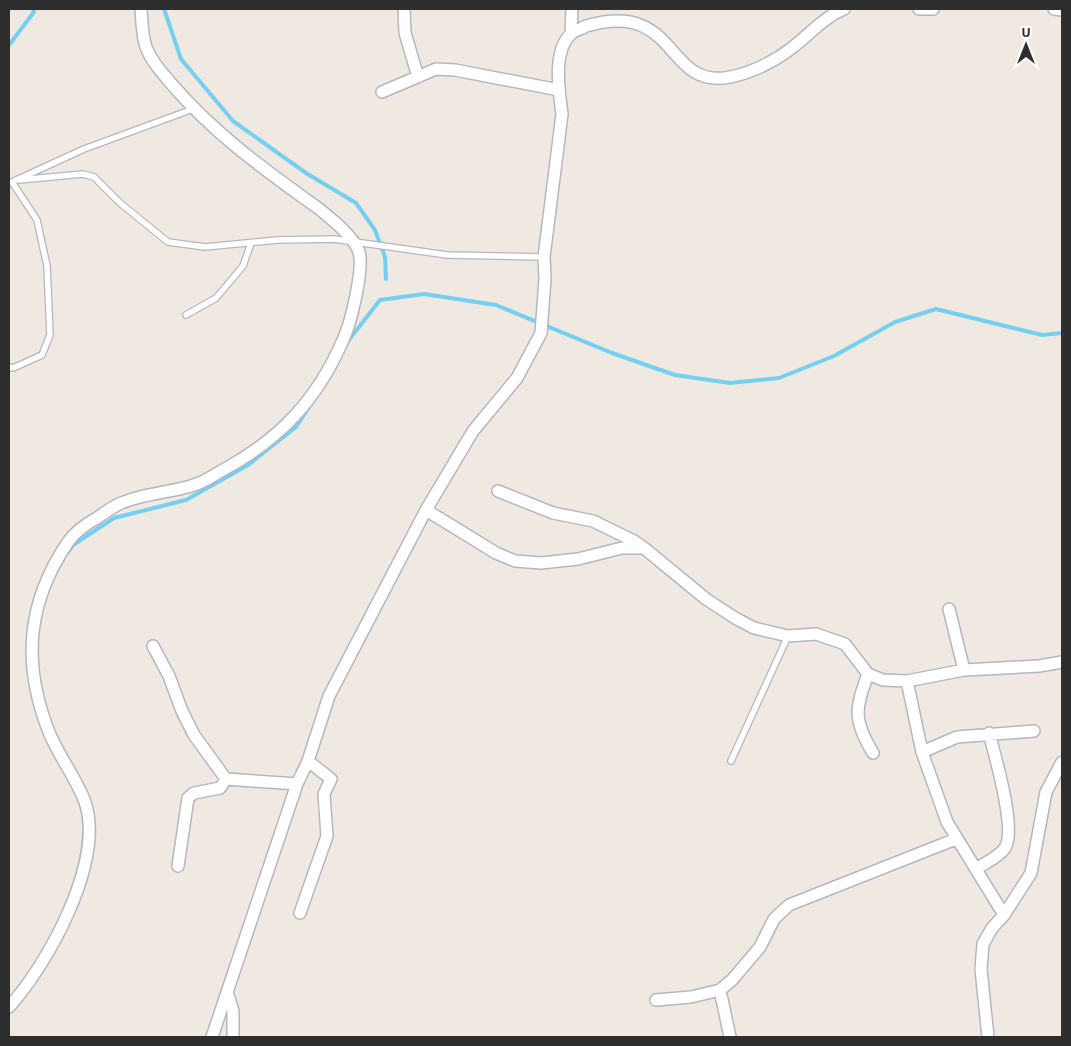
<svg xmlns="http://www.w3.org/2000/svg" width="1071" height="1046" viewBox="0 0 1071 1046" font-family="'Titillium Web',sans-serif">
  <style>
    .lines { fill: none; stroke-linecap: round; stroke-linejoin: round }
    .stream { stroke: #75cff0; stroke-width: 4 }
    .lane-casing { stroke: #b4b7c1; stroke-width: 8 }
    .street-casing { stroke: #b4b7c1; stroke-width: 14 }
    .lane { stroke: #fff; stroke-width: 5.5 }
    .street { stroke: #fff; stroke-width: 11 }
  </style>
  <rect width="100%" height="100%" fill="#efe9e1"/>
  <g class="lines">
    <path class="stream" d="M 164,9 L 181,59 L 233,121 L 306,173 L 356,203 L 375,230 L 385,257 L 386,279
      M 9,45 L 34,12 L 33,9
      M 348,341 L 380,300 L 424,294 L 496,305 L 612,353 L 675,375 L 730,383 L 779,378 L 834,356 L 895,322 L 936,309 L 1042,335 L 1062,333
      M 68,552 L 73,545 L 114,518 L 186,500 L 248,465 L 296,427 L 309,407"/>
    <g class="lane-casing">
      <path id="lane" d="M 19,180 L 83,174 L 94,177 L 120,203 L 168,242 L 205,247 L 277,240 L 334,239 L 447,255 L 544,257
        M 186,315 L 216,298 L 243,266 L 251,243
        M 9,367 L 13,368 L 42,355 L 50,335 L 47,266 L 37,220 L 12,182 L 84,149 L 193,109
        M 731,761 L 788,636"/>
    </g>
    <g class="street-casing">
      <path id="street" d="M 404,9 L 405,33 L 418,77
        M 919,9 L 933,9
        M 1054,9 L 1062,10
        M 571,34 L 572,9
        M 382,92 L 436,69 L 455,70 L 559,90
        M 498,491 L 553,513 L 593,521 L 634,541 L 644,548
        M 426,510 L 496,553 L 515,561 L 541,563 L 578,559 L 622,548 L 644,548 L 706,599 L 735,618 L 754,628 L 788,636 L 816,634 L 845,644 L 868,674 L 883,680 L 907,681 L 964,670 L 1039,666 L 1062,662
        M 949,609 L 964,670
        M 153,646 L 169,676 L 182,711 L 194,735 L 226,779 L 297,784
        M 868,674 C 855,709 853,720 873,753
        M 907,681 L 922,752 L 947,822 L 1004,915
        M 922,752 L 957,737 L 1034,731
        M 178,866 L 188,798 L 194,793 L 220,788 L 226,779
        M 976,869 C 985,863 999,857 1005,848 C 1017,830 995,756 989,733
        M 300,913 L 327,836 L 324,794 L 331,779 L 308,761
        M 720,990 L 730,1037
        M 227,992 L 233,1011 L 233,1037
        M 656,1000 L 691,997 L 720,990 L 732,980 L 760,947 L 774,919 L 789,905 L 956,839
        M 9,1007 C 48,964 105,861 85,802 C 75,775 56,753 47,727 C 22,660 28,601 68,542 C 75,532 86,524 97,518 C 104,513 111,508 119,504 C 142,493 170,493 194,485 C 204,482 214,475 223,470 C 280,439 317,400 343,340 C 351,323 364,269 359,252 C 353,234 319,208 304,198 C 258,165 214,132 176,89 C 165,76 152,63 146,47 C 142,36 142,21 141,9
        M 212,1037 L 297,784 L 308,761 L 329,696 L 426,510 L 473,431 L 517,378 L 541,333 L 545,279 L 544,257 L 562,114 C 559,91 552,50 572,33 C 576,30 581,29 586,26 C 677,0 664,84 724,78 C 748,75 774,62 793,47 C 810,34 824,17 844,9
        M 988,1037 L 981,969 L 983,944 L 992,928 L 1004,915 L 1031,873 L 1046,792 L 1062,762"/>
    </g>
    <use href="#lane" class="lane"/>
    <use href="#street" class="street"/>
  </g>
  <rect width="1071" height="1046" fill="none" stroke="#2e2e2e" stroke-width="20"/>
  <g transform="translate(1026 45)" stroke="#ffffff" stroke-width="4" paint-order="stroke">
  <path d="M0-4L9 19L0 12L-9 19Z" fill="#2e2e2e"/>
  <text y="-8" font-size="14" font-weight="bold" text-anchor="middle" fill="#2e2e2e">U</text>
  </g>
</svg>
